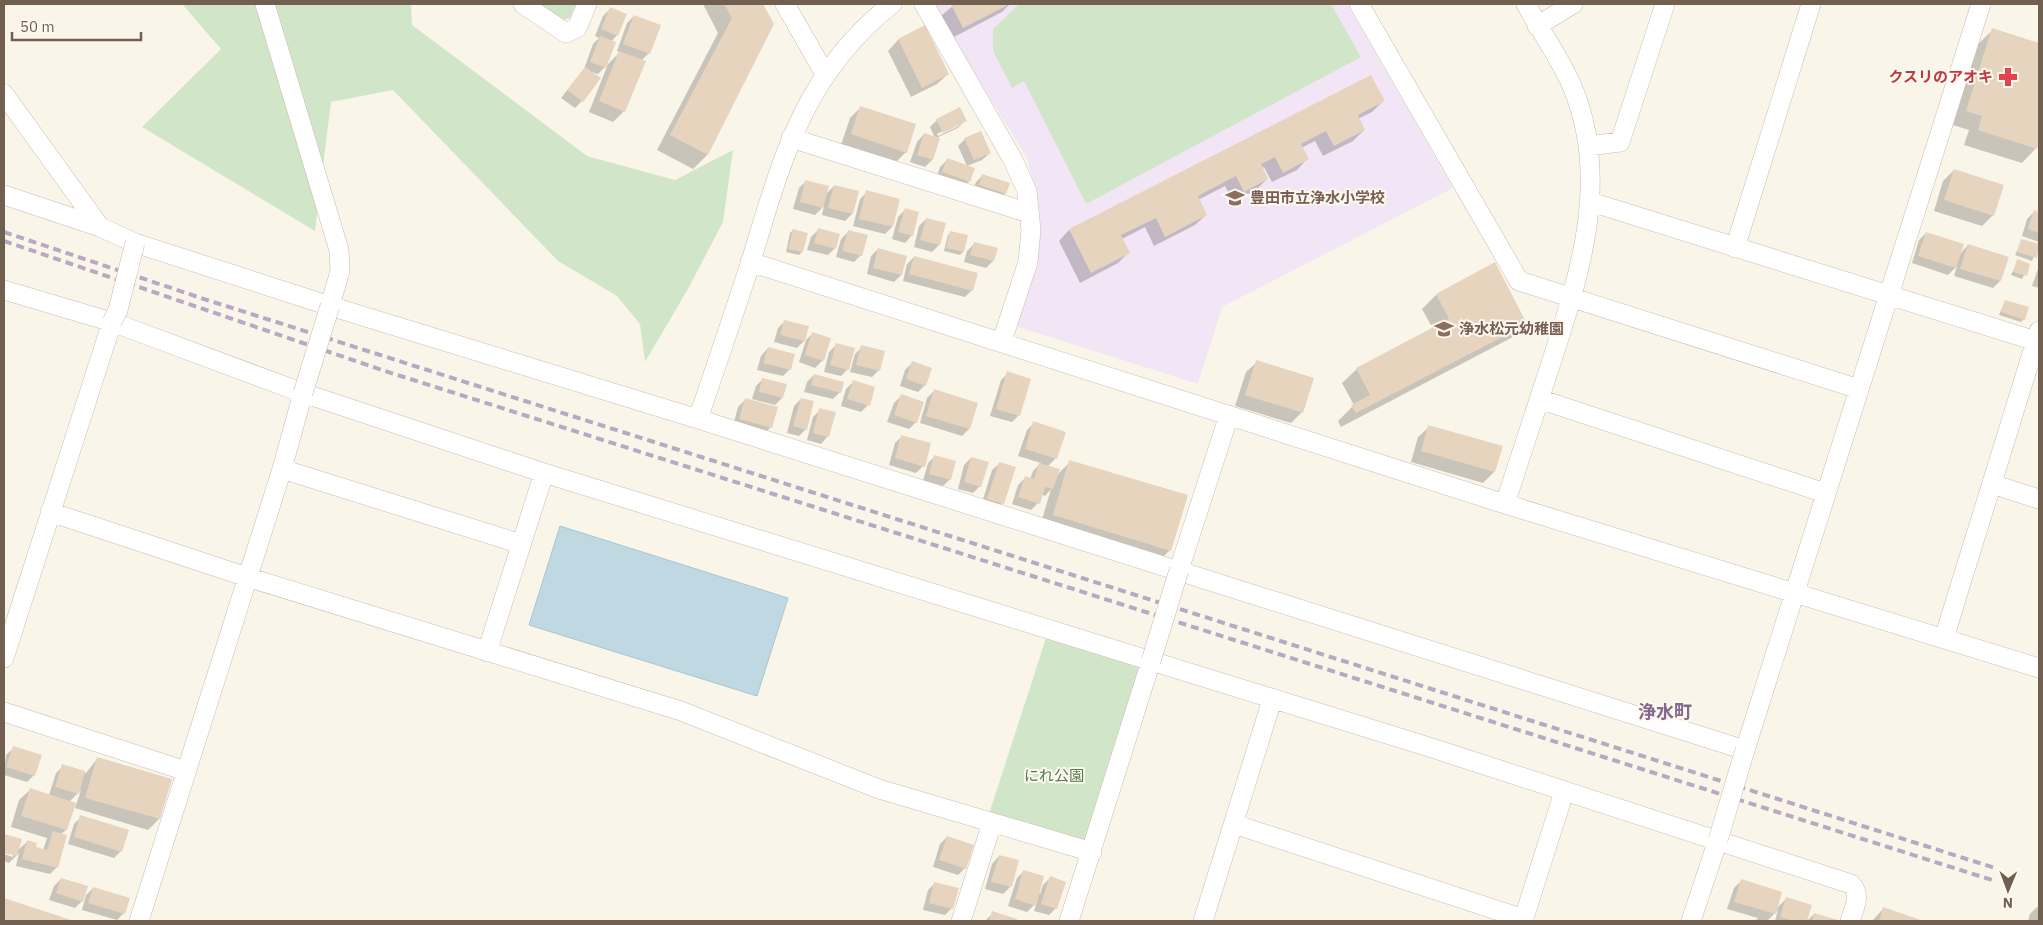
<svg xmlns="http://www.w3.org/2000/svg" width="2043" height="925" viewBox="0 0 2043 925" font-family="'IBM Plex Sans','Noto Sans JP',sans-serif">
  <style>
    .education { fill: #f2e6f6 }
    .green { fill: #d1e6c9 }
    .water { fill: #c0d8e1; stroke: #a7c6d2 }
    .shadow { fill: #0003; fill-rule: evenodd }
    .building { fill: #e7d4bf }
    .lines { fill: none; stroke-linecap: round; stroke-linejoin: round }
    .minor-casing { stroke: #c8bdae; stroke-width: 20 }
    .minor { stroke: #fff; stroke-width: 19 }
    .rail { stroke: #baa8c3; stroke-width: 4; stroke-dasharray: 8 5; stroke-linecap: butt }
    .minor-bridge-casing { stroke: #c8bdae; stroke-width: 20; stroke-linecap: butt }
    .minor-bridge { stroke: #fff; stroke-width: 19 }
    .labels { text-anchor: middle; stroke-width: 4; stroke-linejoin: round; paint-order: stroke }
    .health-label { font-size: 15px; font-weight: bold; fill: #be3a42; stroke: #fdf9ef; text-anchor: end }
    .education-label { font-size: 15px; font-weight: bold; fill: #785e54; stroke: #fdf9ef; text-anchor: start }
    .park-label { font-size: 15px; fill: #547b4d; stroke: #fdf9ef }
    .quarter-label { font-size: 18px; font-weight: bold; fill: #85688d; stroke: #fdf9ef }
  </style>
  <rect width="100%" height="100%" fill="#faf5e9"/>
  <path class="education" d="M 932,4 L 1347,4 L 1453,188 L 1222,307 L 1198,384 L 1015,326 L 1035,257 L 1039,208 L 1027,158 Z"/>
  <path class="green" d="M 182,4 L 411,4 L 412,25 L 587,156 L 675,180 L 733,150 L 723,222 L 688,289 L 645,362 L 640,324 L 617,296 L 558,261 L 393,90 L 331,102 L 315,231 L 142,127 L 221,49 Z
    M 531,4 L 576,4 L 570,18 L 556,22 Z
    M 1019,4 L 1331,4 L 1361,57 L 1086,204 L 1024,81 L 1012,88 L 993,51 L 993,29 Z
    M 1047,635 L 1141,665 L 1085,842 L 989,814 Z"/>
  <path class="water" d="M 560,526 L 788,598 L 757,696 L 529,625 Z"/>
  <path class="shadow" d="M 703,4 L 762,4 L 772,24 L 707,155 L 693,169 L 657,150 L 718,33 Z
    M 955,4 L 1010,4 L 1002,12 L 952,38 L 941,16 Z
    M 610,9 L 617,35 L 611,42 L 605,67 L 620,52 L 617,51 L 627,23 L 634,16 L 649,53 L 641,61 L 624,111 L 613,122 L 589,112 L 608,64 L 598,74 L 592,72 L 582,101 L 575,108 L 561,98 L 584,69 L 593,44 L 599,38 L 595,36 L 603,16 Z
    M 925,27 L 948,74 L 937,84 L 911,97 L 888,51 L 898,40 Z
    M 1993,30 L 2039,44 L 2039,138 L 2036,148 L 2022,163 L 1964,145 L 1969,130 L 1953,125 L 1978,44 Z
    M 1371,77 L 1383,101 L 1372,112 L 1358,119 L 1364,130 L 1353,141 L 1323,156 L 1315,141 L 1301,148 L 1307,159 L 1297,170 L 1272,182 L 1264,167 L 1261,168 L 1267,179 L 1256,190 L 1233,201 L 1225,186 L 1198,200 L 1206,215 L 1195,225 L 1154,246 L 1145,227 L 1122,239 L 1129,252 L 1118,263 L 1080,283 L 1059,241 L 1069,230 Z
    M 861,107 L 906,152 L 895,163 L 841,145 L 850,118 Z
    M 937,120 L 965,120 L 958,128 L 936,138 L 932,160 L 925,167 L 910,162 L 917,142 L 924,134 L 935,138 L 930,127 ZM 959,123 L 959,126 L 938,136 L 937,134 Z
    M 965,139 L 990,153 L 982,160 L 967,166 L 969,181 L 962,188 L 936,179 L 940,167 L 947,160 L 967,166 L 958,146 Z
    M 1954,170 L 1993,215 L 1982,226 L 1934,211 L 1943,181 Z
    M 983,175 L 1008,184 L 1005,194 L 998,201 L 972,192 L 976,182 Z
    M 806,181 L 825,195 L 834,186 L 852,214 L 845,221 L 822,215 L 824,206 L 815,215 L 793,209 L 799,188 Z
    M 867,192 L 892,227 L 885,234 L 853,226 L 860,199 Z
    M 905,210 L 912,235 L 905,243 L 892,239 L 898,217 Z
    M 2034,212 L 2039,213 L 2039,242 L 2022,236 L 2027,219 Z
    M 926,219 L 944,224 L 939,245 L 932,252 L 914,247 L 919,226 Z
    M 793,230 L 802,252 L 799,255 L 786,252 L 790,233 Z
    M 818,230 L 835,248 L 828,255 L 807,250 L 811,237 Z
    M 848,232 L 861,255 L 854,262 L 836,257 L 841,239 Z
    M 951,232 L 963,252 L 960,255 L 944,251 L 948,235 Z
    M 1926,233 L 1960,254 L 1968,245 L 2000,281 L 1993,288 L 1954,276 L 1957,266 L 1948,275 L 1912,263 L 1919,240 Z
    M 2022,240 L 2039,245 L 2032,261 L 2015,255 Z
    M 974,244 L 993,261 L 986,268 L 964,262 L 967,251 Z
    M 878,249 L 901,275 L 894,282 L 867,274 L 871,256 Z
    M 914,257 L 972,290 L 965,297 L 903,281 L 907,264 Z
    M 2018,261 L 2029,264 L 2022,279 L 2011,275 Z
    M 2039,266 L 2039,288 L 2032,286 Z
    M 1436,295 L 1526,323 L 1511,338 L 1341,427 L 1338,421 L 1354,405 L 1342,383 L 1357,369 L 1433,329 L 1422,309 Z
    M 2005,301 L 2024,319 L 2021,322 L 1999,315 Z
    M 785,321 L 804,341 L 797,348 L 774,342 L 778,328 Z
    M 813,333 L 830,339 L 822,361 L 815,368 L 799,362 L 806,340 Z
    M 836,345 L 848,369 L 841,376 L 824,372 L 829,352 Z
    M 862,347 L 879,370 L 872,377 L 850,372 L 855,354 Z
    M 768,348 L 790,369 L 783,376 L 757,370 L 761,356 Z
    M 1257,362 L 1302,412 L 1291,423 L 1235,406 L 1246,372 Z
    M 912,363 L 925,385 L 918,392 L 900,386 L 905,370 Z
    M 1008,373 L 1019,415 L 1012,422 L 990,416 L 1001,380 Z
    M 814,375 L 840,392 L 833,399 L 804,392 L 807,382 Z
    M 763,379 L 782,398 L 775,405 L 752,399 L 756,386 Z
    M 853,382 L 868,405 L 861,412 L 841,406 L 846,389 Z
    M 934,391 L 969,429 L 962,436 L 920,423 L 927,398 Z
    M 901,396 L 916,422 L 909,429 L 887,422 L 894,403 Z
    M 801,399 L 806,429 L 799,436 L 787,433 L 794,406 Z
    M 745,400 L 771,427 L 764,434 L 733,426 L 738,407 Z
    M 820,410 L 828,436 L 821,444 L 807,440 L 813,417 Z
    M 1034,423 L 1056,458 L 1047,467 L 1057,475 L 1070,462 L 1170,550 L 1156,564 L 1039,530 L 1051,489 L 1045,496 L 1041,494 L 1038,503 L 1031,510 L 1012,504 L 1018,485 L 1025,478 L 1030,479 L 1033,471 L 1041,463 L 1018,456 L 1027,430 Z
    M 1429,427 L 1501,447 L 1494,472 L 1483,483 L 1411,462 L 1418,437 Z
    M 902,436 L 923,466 L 916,473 L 889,465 L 895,443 Z
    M 935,456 L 950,479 L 943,486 L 923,481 L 928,463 Z
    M 971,458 L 980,486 L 973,493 L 958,489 L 964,465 Z
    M 1000,463 L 1002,504 L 995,511 L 981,506 L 992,470 Z
    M 14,748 L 34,775 L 27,782 L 4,775 L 6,755 Z
    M 97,759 L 170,780 L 159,819 L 148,830 L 75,808 L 81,790 L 69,802 L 74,803 L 66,830 L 61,834 L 57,867 L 50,874 L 16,866 L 19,853 L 9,863 L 4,861 L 4,854 L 13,857 L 13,854 L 4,852 L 4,836 L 20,840 L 17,851 L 28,841 L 34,848 L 43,851 L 47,838 L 11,827 L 19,800 L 30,790 L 49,795 L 56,773 L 63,766 L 86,773 Z
    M 81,817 L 121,851 L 114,858 L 68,844 L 74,824 Z
    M 947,837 L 965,868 L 958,875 L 933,867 L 940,844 Z
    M 999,856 L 1010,887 L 1003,894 L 985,889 L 992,864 Z
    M 1024,871 L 1040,894 L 1043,885 L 1050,878 L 1056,908 L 1049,915 L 1034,911 L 1037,902 L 1027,912 L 1008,906 L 1017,878 Z
    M 61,879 L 82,901 L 75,908 L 49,900 L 54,886 Z
    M 1741,881 L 1776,909 L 1786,899 L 1810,906 L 1805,921 L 1775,921 L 1778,910 L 1768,920 L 1772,921 L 1755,921 L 1758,918 L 1727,909 L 1734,888 Z
    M 935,883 L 952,908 L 945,915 L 923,910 L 928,890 Z
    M 93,888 L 124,913 L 117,920 L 82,910 L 86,895 Z
    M 4,899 L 72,921 L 4,921 Z
    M 2037,907 L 2039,908 L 2039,921 L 2028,921 L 2030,914 Z
    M 1883,909 L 1921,921 L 1872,921 Z
    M 993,913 L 1016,920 L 1015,921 L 985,921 Z
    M 1814,914 L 1838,921 L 1807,921 Z"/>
  <path class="building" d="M 724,4 L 763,4 L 774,24 L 708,155 L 670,135 L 732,18 Z
    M 951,4 L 1010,4 L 963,28 Z
    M 610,7 L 627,14 L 618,36 L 601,29 Z
    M 634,15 L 661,25 L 650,54 L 623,44 Z
    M 925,25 L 949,74 L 922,88 L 898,39 Z
    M 1992,28 L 2039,43 L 2039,142 L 2037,149 L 1978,130 L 1982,116 L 1966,111 Z
    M 600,36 L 616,42 L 606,68 L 590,62 Z
    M 619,51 L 646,61 L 625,112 L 599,101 Z
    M 585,67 L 601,78 L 583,102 L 567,90 Z
    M 1371,75 L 1385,101 L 1358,115 L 1365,130 L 1334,146 L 1326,131 L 1301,144 L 1309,159 L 1283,173 L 1275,157 L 1261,164 L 1268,179 L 1244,192 L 1236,176 L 1198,196 L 1207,215 L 1165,237 L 1156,218 L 1121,235 L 1130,253 L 1091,273 L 1069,229 Z
    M 860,106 L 916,124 L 907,153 L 851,134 Z
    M 960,107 L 967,121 L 943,133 L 936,119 Z
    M 981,131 L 991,153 L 974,160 L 964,138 Z
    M 924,133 L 940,138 L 933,160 L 917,155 Z
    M 947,158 L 975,168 L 970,182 L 942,172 Z
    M 1954,169 L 2004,185 L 1994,216 L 1944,200 Z
    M 982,174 L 1010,183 L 1006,194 L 979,185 Z
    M 805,180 L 829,186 L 823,208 L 800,202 Z
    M 834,185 L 859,191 L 853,214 L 828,208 Z
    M 866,190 L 900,199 L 893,227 L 859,219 Z
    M 905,208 L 919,212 L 913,236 L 898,232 Z
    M 2034,210 L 2039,212 L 2039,233 L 2028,229 Z
    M 926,218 L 946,223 L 940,245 L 920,240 Z
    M 818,228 L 840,234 L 836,249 L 814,243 Z
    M 793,229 L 808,233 L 803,252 L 788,249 Z
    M 848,230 L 868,235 L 862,256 L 842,251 Z
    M 950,231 L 968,235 L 964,252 L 946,248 Z
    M 1926,232 L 1964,244 L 1956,268 L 1918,256 Z
    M 2021,239 L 2039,244 L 2037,258 L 2017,252 Z
    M 974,242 L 998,248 L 994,261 L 970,255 Z
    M 1968,244 L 2009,257 L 2001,281 L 1960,269 Z
    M 878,248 L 907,256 L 902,275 L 873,268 Z
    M 914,256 L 978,273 L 973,291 L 909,274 Z
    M 2017,259 L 2030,264 L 2027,276 L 2013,272 Z
    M 1495,262 L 1527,324 L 1356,413 L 1351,405 L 1370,395 L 1356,368 L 1449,319 L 1436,294 Z
    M 2005,300 L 2029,307 L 2025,320 L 2001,312 Z
    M 784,320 L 809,326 L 805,341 L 780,335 Z
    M 812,332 L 831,338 L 824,361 L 805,355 Z
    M 836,343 L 855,348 L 849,370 L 830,365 Z
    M 861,345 L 885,351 L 880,371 L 856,365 Z
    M 768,347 L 795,354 L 791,370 L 763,363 Z
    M 1256,360 L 1314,378 L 1303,413 L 1245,395 Z
    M 912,361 L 932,368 L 926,386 L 906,379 Z
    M 1007,371 L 1031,379 L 1020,416 L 996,409 Z
    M 814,374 L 844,382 L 841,393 L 811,385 Z
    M 762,378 L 787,384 L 783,398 L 759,392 Z
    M 853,380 L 875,387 L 870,406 L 847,399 Z
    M 934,389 L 978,403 L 970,429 L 926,416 Z
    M 901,394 L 924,402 L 917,423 L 894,415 Z
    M 745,398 L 778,407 L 772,428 L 739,419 Z
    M 801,398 L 814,401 L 807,430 L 793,426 Z
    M 819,408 L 836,412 L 829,437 L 813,433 Z
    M 1033,421 L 1066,432 L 1057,459 L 1025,449 Z
    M 1428,425 L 1503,446 L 1495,472 L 1421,451 Z
    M 901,435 L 931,443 L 925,467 L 895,458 Z
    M 934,455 L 956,461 L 951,480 L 929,474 Z
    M 971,457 L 989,462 L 981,487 L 964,482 Z
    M 1069,460 L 1188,495 L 1171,551 L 1053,515 Z
    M 999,462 L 1016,467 L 1004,504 L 987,499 Z
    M 1039,463 L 1060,469 L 1053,489 L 1045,487 L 1040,504 L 1018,497 L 1025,476 L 1034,479 Z
    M 13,746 L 42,755 L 35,776 L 6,767 Z
    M 97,757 L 172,779 L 160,819 L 85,798 Z
    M 62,764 L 85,771 L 79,794 L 55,787 Z
    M 30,788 L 76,803 L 67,830 L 21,816 Z
    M 80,815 L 129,830 L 122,852 L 74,837 Z
    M 53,831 L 67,835 L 58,868 L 22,859 L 27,840 L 37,843 L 36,847 L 47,850 Z
    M 4,834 L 22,839 L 17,856 L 4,853 Z
    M 947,836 L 974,845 L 966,869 L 939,860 Z
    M 999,855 L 1019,860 L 1012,887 L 991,882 Z
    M 1023,870 L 1044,876 L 1036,906 L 1015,899 Z
    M 1050,876 L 1066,882 L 1057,909 L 1041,904 Z
    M 61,878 L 88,886 L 83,902 L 56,893 Z
    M 1741,879 L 1782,892 L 1776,914 L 1734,902 Z
    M 934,882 L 959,888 L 953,909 L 929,903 Z
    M 93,887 L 130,898 L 125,914 L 88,903 Z
    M 1786,897 L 1812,905 L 1807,921 L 1795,921 L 1780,917 Z
    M 4,898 L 74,921 L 4,921 Z
    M 1883,907 L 1924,921 L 1879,921 Z
    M 992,911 L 1017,919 L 1017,921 L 989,921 Z
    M 1814,913 L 1841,921 L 1812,921 Z"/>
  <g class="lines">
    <g class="minor-casing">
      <path id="minor" d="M 265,4 L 339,250 L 340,271 L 330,306
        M 523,4 L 566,33 L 577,28 L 587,4
        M 785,4 L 825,74
        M 924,4 L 1013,160 L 1027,191 L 1031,230 L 1028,262 L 1002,341
        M 1359,4 L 1519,281 L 1859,389
        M 1537,26 L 1573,4
        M 4,94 L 100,227
        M 791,138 L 1029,213
        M 1588,146 L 1620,142 L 1665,4
        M 4,195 L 100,227 L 135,243 L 330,306 L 698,419 L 1745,750 L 1981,4
        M 1591,202 L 2039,342
        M 1735,248 L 1811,4
        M 750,262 L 1505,504 L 2039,668
        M 4,290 L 112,322 L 303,393 L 544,473 L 1429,747 L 1851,884 C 1862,896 1854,908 1850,921
        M 1539,399 L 1825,493
        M 698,419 C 716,366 734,314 751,261 C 782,159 804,73 892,4
        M 282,469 L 521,544
        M 1992,484 L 2039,499
        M 1505,504 C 1520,457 1536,410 1551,363 C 1580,274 1611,178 1572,86 C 1560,58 1540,31 1526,4
        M 50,512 L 247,577 L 681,711 L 879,789 L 1092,852
        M 1179,570 L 1229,415
        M 1944,638 L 2039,331
        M 487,652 L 544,473
        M 4,658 L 112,322
        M 4,712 L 186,771
        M 1234,824 L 1524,919
        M 139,921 L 282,469 L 303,393
        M 961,921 L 992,823
        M 1069,921 L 1151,661
        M 1203,921 L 1272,700
        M 1523,921 L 1564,792
        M 1691,921 L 1718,840"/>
    </g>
    <use href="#minor" class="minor"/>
    <path class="rail" d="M 4,232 L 207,300 L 1995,868
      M 4,241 L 385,371 L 1992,880"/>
    <g class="minor-bridge-casing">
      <path id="minor-bridge" d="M 112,322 L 118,310 L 135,243
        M 303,393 L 330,306
        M 1151,661 L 1179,570
        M 1718,840 L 1745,750"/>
    </g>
    <use href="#minor-bridge" class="minor-bridge"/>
  </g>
  <defs>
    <g id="pharmacy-bare" transform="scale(1.5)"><path d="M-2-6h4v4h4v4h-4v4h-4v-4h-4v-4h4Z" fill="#e0444e" stroke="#fdf9ef" stroke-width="2.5" paint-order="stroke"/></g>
    <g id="school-bare" transform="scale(1.5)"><path d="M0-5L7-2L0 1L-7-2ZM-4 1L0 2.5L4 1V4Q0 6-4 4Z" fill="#8d6e63" stroke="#fdf9ef" stroke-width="2.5" paint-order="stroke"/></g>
  </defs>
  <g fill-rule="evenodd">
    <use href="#pharmacy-bare" x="2008" y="77"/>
    <use href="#school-bare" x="1235" y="198"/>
    <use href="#school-bare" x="1444" y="329"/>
  </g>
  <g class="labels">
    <g class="health-label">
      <text x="1993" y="82">クスリのアオキ</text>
    </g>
    <g class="education-label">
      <text x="1250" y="203">豊田市立浄水小学校</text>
      <text x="1459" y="334">浄水松元幼稚園</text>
    </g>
    <g class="park-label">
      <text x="1054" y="781">にれ公園</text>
    </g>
    <g class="quarter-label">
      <text x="1665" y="718">浄水町</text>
    </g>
  </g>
  <rect width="2043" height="925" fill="none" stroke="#716050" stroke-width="10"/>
  <g transform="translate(2008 890) rotate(181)" stroke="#fdf9ef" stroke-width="4" paint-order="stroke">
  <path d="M0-4L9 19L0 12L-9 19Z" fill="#716050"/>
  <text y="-8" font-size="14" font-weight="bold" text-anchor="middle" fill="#716050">N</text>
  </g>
  <path d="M12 32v8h129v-8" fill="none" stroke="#716050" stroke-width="2.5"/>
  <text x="20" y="32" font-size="15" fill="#716050" stroke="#fdf9ef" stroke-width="4" paint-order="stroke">50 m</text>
</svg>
